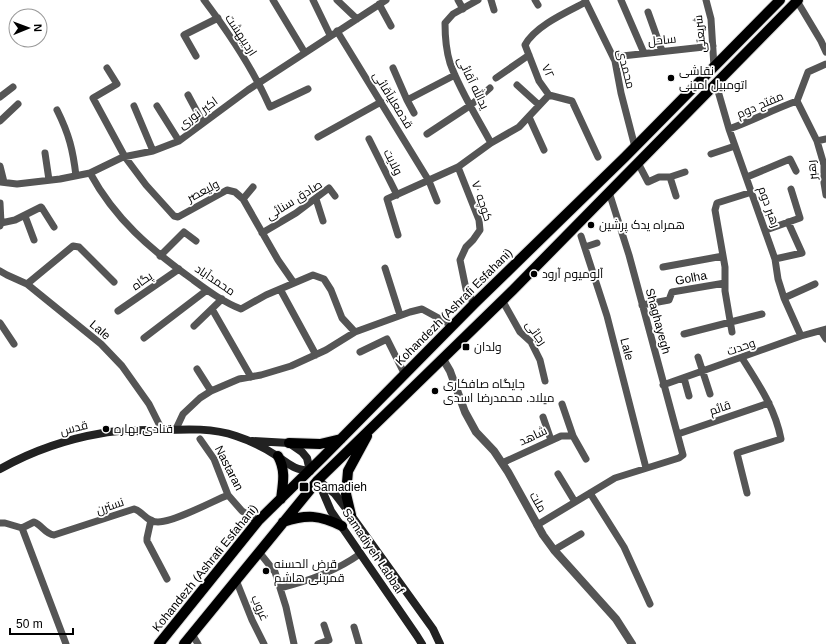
<svg xmlns="http://www.w3.org/2000/svg" width="826" height="644" viewBox="0 0 826 644" font-family="Helvetica,Cairo,sans-serif">
  <style>
    .lines { fill: none; stroke-linecap: round; stroke-linejoin: round }
    .primary-casing { stroke: #dbdbdb; stroke-width: 12 }
    .minor { stroke: #555; stroke-width: 7 }
    .tertiary { stroke: #555; stroke-width: 8 }
    .secondary { stroke: #222; stroke-width: 8 }
    .primary { stroke: #000; stroke-width: 10 }
    .poi-dot { fill: #000; stroke: #fff; stroke-width: 1.5 }
    .labels { text-anchor: middle; stroke-width: 3.5; stroke-linejoin: round; paint-order: stroke }
    .street-label { font-size: 12px; fill: #000; stroke: #fff }
    .poi-label { font-size: 12px; fill: #000; stroke: #fff; text-anchor: start }
  </style>
  <rect width="100%" height="100%" fill="#fff"/>
  <g class="lines">
    <g class="primary-casing">
      <path id="primary" d="M 289,443 L 320,444 L 341,439
        M 278,456 C 286,471 283,483 281,499
        M 351,515 L 346,494 L 348,471 L 367,436
        M 283,522 C 307,514 319,515 342,526
        M 159,644 L 258,521 L 323,457 L 474,304 L 625,157 L 780,0
        M 184,644 L 318,480 L 513,290 L 798,0"/>
    </g>
    <path class="minor" d="M 204,0 C 229,33 253,69 270,107 L 308,89
      M 273,0 L 305,53
      M 313,0 L 330,35
      M 337,0 L 357,19
      M 458,0 L 463,9
      M 478,0 L 453,14 L 445,23 C 445,36 446,50 450,63 C 460,91 477,117 491,143
      M 491,0 L 494,10
      M 535,0 L 538,5
      M 585,0 L 615,61 L 621,93 L 635,147
      M 621,0 L 644,53
      M 706,0 L 711,19 L 714,67
      M 797,1 L 821,41 L 826,52
      M 586,2 C 567,12 535,26 525,45 L 539,81 L 549,95 L 572,101 L 598,157
      M 379,4 L 391,26
      M 648,12 L 662,51
      M 337,31 L 429,181 L 437,201
      M 196,56 L 184,35 L 218,18
      M 613,57 L 713,46
      M 107,68 L 117,84 L 93,98 L 125,157 L 146,185 L 174,216 L 178,217 L 227,190 L 235,192 L 243,199 L 278,260 L 294,283
      M 393,68 L 407,100 L 414,113
      M 496,78 L 529,55
      M 716,84 L 729,129 L 775,259 L 778,279 L 784,298 L 801,336
      M 517,85 L 539,105
      M 188,95 L 203,123
      M 0,97 L 13,87
      M 407,100 L 455,75
      M 797,101 L 817,141 L 824,165 L 824,183 L 826,195
      M 134,106 L 153,151
      M 157,106 L 179,141
      M 57,110 C 69,134 73,150 76,176
      M 529,117 L 544,150
      M 0,121 L 18,104
      M 729,129 C 752,121 774,109 797,101 L 808,72 L 826,64
      M 427,134 L 471,105 L 490,88
      M 318,137 L 381,102
      M 369,139 L 397,195
      M 817,141 L 826,139
      M 45,153 L 49,180
      M 711,154 L 735,146
      M 638,163 L 648,182 L 659,177 L 670,177 L 676,196
      M 0,166 L 4,182
      M 458,167 L 479,220 L 480,230 L 473,240 L 466,247 L 460,260 L 466,289 L 474,304
      M 90,173 C 115,219 150,249 192,279 C 207,290 223,302 241,309 L 266,295 L 313,275 L 324,279 L 331,290 L 342,318 L 355,332
      M 670,177 L 685,172
      M 747,177 L 790,159 L 796,171
      M 0,182 L 17,184 L 60,179 L 90,173 L 123,157 L 153,151 L 179,141 L 248,90 L 386,0
      M 243,199 L 253,187
      M 316,199 L 323,221
      M 0,203 L 1,223 L 0,226
      M 25,216 L 34,240
      M 1,223 L 15,220 L 41,207 L 42,208 L 54,227
      M 766,230 L 800,218 L 791,189
      M 262,233 L 296,213 L 329,188 L 335,196
      M 398,235 L 387,199 L 458,167 L 491,143 L 519,127 L 549,95
      M 581,236 L 607,316 L 646,468
      M 585,247 L 597,243
      M 160,256 L 184,232 L 196,241
      M 775,259 L 802,253 L 788,222
      M 663,267 L 723,256
      M 385,268 L 400,315
      M 0,271 L 7,275 L 27,284 L 101,344 L 122,366 L 149,404 L 162,430
      M 27,284 L 73,246 L 79,247 L 114,282
      M 280,289 L 316,355
      M 784,298 L 815,284
      M 502,300 L 520,332 L 531,342 L 540,360 L 545,381
      M 642,305 L 669,300 L 672,292 L 725,283
      M 212,309 L 251,377
      M 118,311 L 179,269
      M 0,323 L 14,344
      M 194,326 L 222,299
      M 821,331 L 826,339
      M 732,332 L 725,291 L 725,267 L 715,210 L 717,203 L 752,192
      M 684,334 L 762,314
      M 144,338 L 207,290
      M 360,352 L 387,339 L 405,375
      M 698,357 L 710,394
      M 742,358 C 759,385 775,408 781,439 L 737,453 L 747,493
      M 197,369 L 211,391
      M 684,378 L 689,396
      M 663,385 L 801,336 L 826,329
      M 562,404 L 573,436
      M 543,417 L 551,440
      M 176,429 L 183,414 L 200,398 L 211,391 L 239,379 L 261,375 L 291,366 L 326,350 L 355,332 L 410,312 L 422,309 L 453,326
      M 678,434 L 769,403
      M 200,439 L 214,459 L 228,495 L 242,511 L 258,521
      M 502,463 L 561,436 L 573,436 L 586,459
      M 558,474 L 575,502
      M 590,493 L 624,547 L 650,604
      M 151,520 L 147,538 L 147,541 L 167,579
      M 0,523 L 5,523 L 22,528
      M 537,525 L 615,478 L 679,458 L 683,455 L 629,255 L 609,192
      M 22,528 L 34,522 C 42,525 45,534 54,535 L 134,509 C 143,511 146,522 158,522 C 174,522 211,502 228,495
      M 22,528 L 66,644
      M 554,550 L 581,534
      M 259,552 L 275,572 L 286,607 L 294,644
      M 236,580 L 252,620 L 264,644
      M 280,588 C 309,581 336,571 360,554
      M 354,627 L 359,644
      M 192,634 L 198,644
      M 318,644 L 329,640 L 324,625"/>
    <path class="tertiary" d="M 443,359 L 450,371 L 465,412 L 476,432 L 494,451 L 508,472 L 543,535 L 554,550 L 616,619 L 632,644"/>
    <path class="secondary" d="M 0,469 C 32,451 67,439 103,433 C 123,429 144,430 164,430 C 188,429 213,428 236,436 C 251,441 264,447 277,456 C 291,465 292,469 310,471 L 307,458 L 302,452 L 289,443 L 252,441
      M 318,480 L 335,494 L 351,515 L 433,629 L 440,644
      M 319,483 L 331,511 L 417,636 L 422,644"/>
    <use href="#primary" class="primary"/>
  </g>
  <g class="poi-dot">
    <circle cx="671" cy="78" r="4"/>
    <circle cx="591" cy="225" r="4"/>
    <circle cx="534" cy="274" r="4"/>
    <rect x="462" y="343" width="8" height="8" rx="2"/>
    <circle cx="435" cy="391" r="4"/>
    <circle cx="106" cy="429" r="4"/>
    <rect x="299" y="482" width="10" height="10" rx="2"/>
    <circle cx="266" cy="571" r="4"/>
  </g>
  <g class="labels">
    <g class="street-label">
      <text transform="translate(700 34) rotate(-96)" y="4">شریعتی</text>
      <text transform="translate(241 35) rotate(57)" y="4">اردیبهشت</text>
      <text transform="translate(662 40) rotate(-6)" y="4">ساحل</text>
      <text transform="translate(626 69) rotate(75)" y="4">محمدی</text>
      <text transform="translate(548 71) rotate(65)" y="4">۷۲</text>
      <text transform="translate(473 83) rotate(64)" y="4">یدالله آقائی</text>
      <text transform="translate(393 100) rotate(58)" y="4">قدمعلیآقائی</text>
      <text transform="translate(760 105) rotate(-23)" y="4">مفتح دوم</text>
      <text transform="translate(198 113) rotate(-36)" y="4">اکبر نوری</text>
      <text transform="translate(393 162) rotate(63)" y="4">ولایت</text>
      <text transform="translate(812 170) rotate(-96)" y="4">رهبر</text>
      <text transform="translate(203 191) rotate(-28)" y="4">ولیعصر</text>
      <text transform="translate(294 200) rotate(-32)" y="4">صادق سنائی</text>
      <text transform="translate(482 201) rotate(71)" y="4">کوچه ۷۰</text>
      <text transform="translate(769 207) rotate(70)" y="4">رهبر دوم</text>
      <text transform="translate(691 278) rotate(-11)" y="4">Golha</text>
      <text transform="translate(215 280) rotate(34)" y="4">محمدآباد</text>
      <text transform="translate(142 281) rotate(-35)" y="4">پگاه</text>
      <text transform="translate(454 307) rotate(-45)" y="4">Kohandezh (Ashrafi Esfahani)</text>
      <text transform="translate(658 321) rotate(75)" y="4">Shaghayegh</text>
      <text transform="translate(100 330) rotate(41)" y="4">Lale</text>
      <text transform="translate(536 333) rotate(55)" y="4">رجائی</text>
      <text transform="translate(741 347) rotate(-19)" y="4">وحدت</text>
      <text transform="translate(627 349) rotate(76)" y="4">Lale</text>
      <text transform="translate(720 408) rotate(-19)" y="4">قائم</text>
      <text transform="translate(74 428) rotate(-14)" y="4">قدس</text>
      <text transform="translate(533 436) rotate(-25)" y="4">شاهد</text>
      <text transform="translate(229 468) rotate(63)" y="4">Nastaran</text>
      <text transform="translate(538 502) rotate(61)" y="4">ملت</text>
      <text transform="translate(110 506) rotate(-19)" y="4">نسترن</text>
      <text transform="translate(373 551) rotate(56)" y="4">Samadiyeh Labbaf</text>
      <text transform="translate(205 568) rotate(-51)" y="4">Kohandezh (Ashrafi Esfahani)</text>
      <text transform="translate(260 608) rotate(67)" y="4">غروب</text>
    </g>
    <g class="poi-label">
      <text x="679" y="75">نقاشی<tspan x="679" dy="14">اتومبیل امینی</tspan></text>
      <text x="599" y="229">همراه یدک پرشین</text>
      <text x="542" y="278">آلومیوم آرود</text>
      <text x="474" y="351">ولدان</text>
      <text x="443" y="388">جایگاه صافکاری<tspan x="443" dy="14">میلاد. محمدرضا اسدی</tspan></text>
      <text x="114" y="433">قنادی بهاره</text>
      <text x="313" y="491">Samadieh</text>
      <text x="274" y="568">قرض الحسنه<tspan x="274" dy="14">قمربنی هاشم</tspan></text>
    </g>
  </g>
  <g transform="translate(28 28) rotate(89)"><circle r="19" fill="#ffffff" stroke="#999999"/>
  <path d="M0-3L7 15L0 10L-7 15Z" fill="#000000"/>
  <text y="-6" font-size="11" font-weight="bold" text-anchor="middle" fill="#000000">N</text>
  </g>
  <path d="M10 628v6h63v-6" fill="none" stroke="#000000" stroke-width="2"/>
  <text x="16" y="628" font-size="12" fill="#000000" stroke="#ffffff" stroke-width="3" paint-order="stroke">50 m</text>
</svg>
